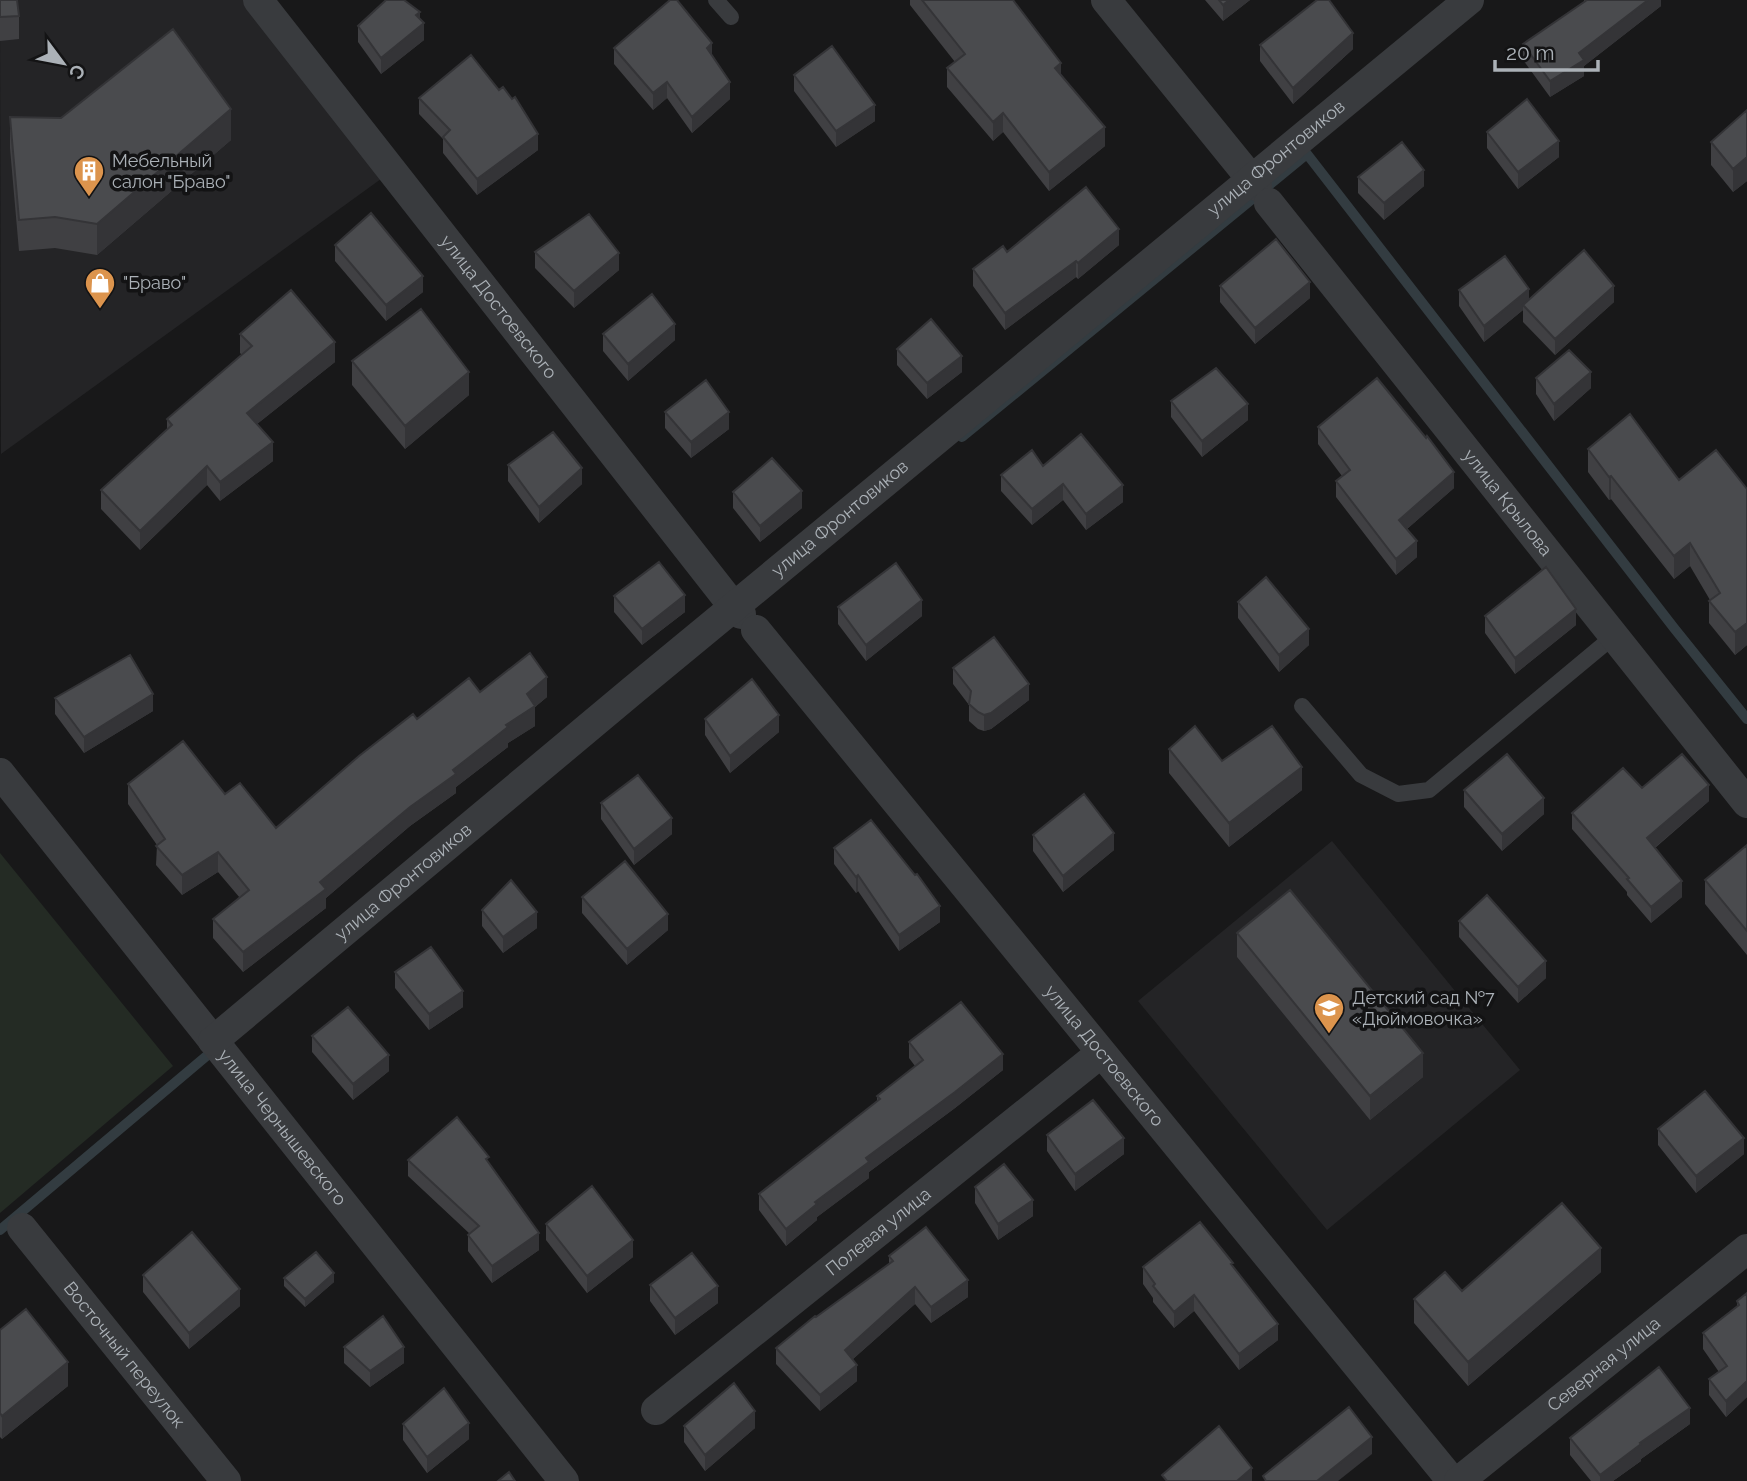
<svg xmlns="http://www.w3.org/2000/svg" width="1747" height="1481" viewBox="0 0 1747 1481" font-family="Raleway,sans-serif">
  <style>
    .built { fill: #242426 }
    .garden { fill: #242b24 }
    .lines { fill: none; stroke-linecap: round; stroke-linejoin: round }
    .stream { stroke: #333c41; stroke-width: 10 }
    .lane { stroke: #393b3e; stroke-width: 16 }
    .street { stroke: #393b3e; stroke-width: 30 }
    .wall { fill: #404043 }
    .shaded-wall { fill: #343437 }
    .building { fill: #4a4b4e; stroke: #343437; stroke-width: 2 }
    .labels { text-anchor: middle; stroke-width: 7; stroke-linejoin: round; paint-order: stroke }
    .street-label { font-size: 18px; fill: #abb1b7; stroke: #131314 }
    .poi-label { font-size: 18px; fill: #abb1b7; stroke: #131314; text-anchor: start }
  </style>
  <rect width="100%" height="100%" fill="#181819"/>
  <path class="built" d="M 0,0 L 258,0 L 392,171 L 1,454 Z
    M 1332,841 L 1520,1070 L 1327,1230 L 1138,1001 Z"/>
  <path class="garden" d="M 0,853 L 173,1066 L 0,1213 Z"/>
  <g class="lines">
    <path class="stream" d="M 962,437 L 1307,154 L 1674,628 L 1747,719
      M 0,1230 L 216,1048"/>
    <path class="lane" d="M 716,0 L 731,17
      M 1302,706 L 1361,775 L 1398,794 L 1429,790 L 1614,636"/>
    <g class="street">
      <path id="s1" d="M 258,0 L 733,606 L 741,614"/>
      <path d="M 1106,0 L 1257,186"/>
      <path id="s2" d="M 1269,203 L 1747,803"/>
      <path id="s3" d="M 756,630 L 1452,1481"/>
      <path id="s4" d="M 0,773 L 564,1481"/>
      <path id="s5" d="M 213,1041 C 630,692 1048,344 1469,0"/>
      <path id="s6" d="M 22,1228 L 226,1481"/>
      <path id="s7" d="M 656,1410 L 1101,1053"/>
      <path id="s8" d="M 1459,1481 L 1747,1249"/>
    </g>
  </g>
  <path class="wall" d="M 0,0 L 19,16 L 19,39 L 0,41 Z
    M 910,0 L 1013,0 L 1105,146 L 1049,191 L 1003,132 L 993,141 L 947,87 L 947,68 L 955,62 L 910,5 Z
    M 1205,0 L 1250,0 L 1223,21 Z
    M 1584,0 L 1661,0 L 1661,6 L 1584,66 L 1584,76 L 1550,97 L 1523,60 L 1523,44 L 1584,2 Z
    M 420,18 L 424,40 L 381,74 L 358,42 L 358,26 Z
    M 1260,45 L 1353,49 L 1293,104 L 1260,61 Z
    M 614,48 L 712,55 L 730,99 L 692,133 L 667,98 L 653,110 L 614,64 Z
    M 794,75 L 875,121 L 836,147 L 794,91 Z
    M 419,98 L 538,150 L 477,195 L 443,153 L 443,139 L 419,114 Z
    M 1747,110 L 1747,181 L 1733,192 L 1711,165 L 1711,142 Z
    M 10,117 L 231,140 L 97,255 L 55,248 L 19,251 L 10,148 Z
    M 1487,132 L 1559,157 L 1518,189 L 1487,148 Z
    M 1358,177 L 1424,186 L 1384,220 L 1358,193 Z
    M 335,245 L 423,292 L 386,321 L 335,261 Z
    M 1119,245 L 1078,279 L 1076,277 L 1005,330 L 973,286 L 973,269 L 1007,252 Z
    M 535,252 L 619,270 L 574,308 L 535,268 Z
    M 1220,286 L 1310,298 L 1255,344 L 1220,302 Z
    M 1459,290 L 1529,300 L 1614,302 L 1555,355 L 1523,322 L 1523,310 L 1484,342 L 1459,306 Z
    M 240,334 L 335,362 L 257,424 L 273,461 L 220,501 L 207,485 L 140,550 L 101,509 L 101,490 L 167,429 L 167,419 L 242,355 L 240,353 Z
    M 603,334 L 675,340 L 628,381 L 603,351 Z
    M 897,349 L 962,372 L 927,399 L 897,365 Z
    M 352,361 L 469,395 L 405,449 L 352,385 Z
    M 1536,378 L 1591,388 L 1554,421 L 1536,394 Z
    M 1171,401 L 1248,420 L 1202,457 L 1171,417 Z
    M 665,412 L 729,429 L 691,458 L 665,428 Z
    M 1318,427 L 1454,488 L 1407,529 L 1417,557 L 1396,575 L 1336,497 L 1336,481 L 1342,476 L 1318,444 Z
    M 1588,449 L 1679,480 L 1747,489 L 1747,645 L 1735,655 L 1709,623 L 1709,601 L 1710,600 L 1690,566 L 1674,579 L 1611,499 L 1609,500 L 1588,472 Z
    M 508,465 L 582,484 L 539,523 L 508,481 Z
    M 1043,466 L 1123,502 L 1086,530 L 1063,500 L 1032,525 L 1001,491 L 1001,475 Z
    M 733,492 L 802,508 L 760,542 L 733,508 Z
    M 614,596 L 685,612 L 642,645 L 614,612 Z
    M 1238,602 L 1309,645 L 1279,672 L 1238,618 Z
    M 838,607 L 922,616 L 866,661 L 838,624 Z
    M 1485,616 L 1576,625 L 1515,674 L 1485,633 Z
    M 953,668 L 1029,700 L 991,729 L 984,731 L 978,729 L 969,721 L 969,705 L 953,684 Z
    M 480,692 L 547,697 L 535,707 L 535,726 L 508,743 L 508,747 L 456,787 L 456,793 L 410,826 L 326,898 L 326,908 L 243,972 L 213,938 L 213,919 L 240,898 L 218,872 L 182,895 L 156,865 L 157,845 L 128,804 L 128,784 L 225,794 L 276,828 L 417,719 Z
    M 55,698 L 153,711 L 84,753 L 55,714 Z
    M 705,719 L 779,732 L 730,773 L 705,735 Z
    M 1169,749 L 1222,761 L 1302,790 L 1229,847 L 1169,773 Z
    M 1464,790 L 1544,814 L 1502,851 L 1464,807 Z
    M 1709,801 L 1655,848 L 1682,897 L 1651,923 L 1627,895 L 1627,892 L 1572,829 L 1572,813 Z
    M 601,803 L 672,834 L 634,865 L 601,819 Z
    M 1033,835 L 1114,850 L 1063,892 L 1033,851 Z
    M 1747,845 L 1747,955 L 1705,904 L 1705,880 Z
    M 834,848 L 940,922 L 899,951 L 858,891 L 856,893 L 834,864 Z
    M 582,897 L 668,930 L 627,965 L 582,913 Z
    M 482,910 L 537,928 L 503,953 L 482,926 Z
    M 1459,921 L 1546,978 L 1518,1003 L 1459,937 Z
    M 1237,933 L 1423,1077 L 1370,1120 L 1237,957 Z
    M 395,972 L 463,1007 L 429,1030 L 395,988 Z
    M 312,1036 L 389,1071 L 353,1100 L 312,1052 Z
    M 909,1042 L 1003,1070 L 955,1108 L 869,1172 L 869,1178 L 817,1217 L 817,1220 L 786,1246 L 759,1210 L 759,1194 L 877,1101 L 877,1096 L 915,1066 L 909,1058 Z
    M 1658,1129 L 1744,1154 L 1696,1193 L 1658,1145 Z
    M 1047,1135 L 1124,1154 L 1075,1191 L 1047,1151 Z
    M 408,1160 L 489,1164 L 539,1250 L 492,1283 L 468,1251 L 468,1235 L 470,1234 L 408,1176 Z
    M 975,1187 L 1033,1216 L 998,1240 L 975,1203 Z
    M 546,1224 L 633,1257 L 587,1293 L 546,1240 Z
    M 889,1256 L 968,1297 L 931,1323 L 915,1304 L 853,1359 L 857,1381 L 820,1411 L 776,1364 L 776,1348 L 816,1317 L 889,1264 Z
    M 1233,1266 L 1278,1340 L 1239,1370 L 1194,1311 L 1174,1328 L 1153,1302 L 1153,1298 L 1143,1284 L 1143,1267 Z
    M 1601,1272 L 1468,1386 L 1414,1323 L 1414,1299 L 1462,1291 Z
    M 143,1275 L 240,1306 L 189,1349 L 143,1292 Z
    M 284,1278 L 334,1282 L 305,1307 L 284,1286 Z
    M 650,1285 L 718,1303 L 675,1335 L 650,1301 Z
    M 1747,1293 L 1747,1397 L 1726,1417 L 1709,1395 L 1709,1379 L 1719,1372 L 1703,1349 L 1703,1333 L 1737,1307 L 1737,1301 Z
    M 0,1330 L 68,1386 L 2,1439 L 0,1437 Z
    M 344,1347 L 404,1363 L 370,1387 L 344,1363 Z
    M 403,1424 L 469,1439 L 427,1473 L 403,1440 Z
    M 1690,1424 L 1641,1459 L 1641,1461 L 1613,1481 L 1591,1481 L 1570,1455 L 1570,1438 Z
    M 684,1426 L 755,1428 L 705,1471 L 684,1442 Z"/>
  <path class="shaded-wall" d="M 1229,0 L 1250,0 L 1223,21 L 1223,5 Z
    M 1648,0 L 1661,0 L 1661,6 L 1584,66 L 1584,76 L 1550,97 L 1550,81 L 1579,53 Z
    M 420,12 L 420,27 L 424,23 L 424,40 L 381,74 L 381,58 Z
    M 1353,33 L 1353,49 L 1293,104 L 1293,88 Z
    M 712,43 L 712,60 L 707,48 Z
    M 1061,63 L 1061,82 L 1055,68 Z
    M 667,82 L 667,98 L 653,110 L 653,93 Z
    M 730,82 L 730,99 L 692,133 L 692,117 Z
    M 875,105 L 875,121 L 836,147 L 836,131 Z
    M 231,109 L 231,140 L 97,255 L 97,224 Z
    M 1003,113 L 1003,132 L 993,141 L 993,122 Z
    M 1105,127 L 1105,146 L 1049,191 L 1049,172 Z
    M 538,134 L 538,150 L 477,195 L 477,179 Z
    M 1559,141 L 1559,157 L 1518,189 L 1518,172 Z
    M 1747,157 L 1747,181 L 1733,192 L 1733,169 Z
    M 1424,170 L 1424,186 L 1384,220 L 1384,203 Z
    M 1119,229 L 1119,245 L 1078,279 L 1078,263 Z
    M 619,253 L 619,270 L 574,308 L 574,291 Z
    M 1076,261 L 1076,277 L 1005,330 L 1005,313 Z
    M 423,276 L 423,292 L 386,321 L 386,305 Z
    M 1310,282 L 1310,298 L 1255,344 L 1255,328 Z
    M 1614,286 L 1614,302 L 1555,355 L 1555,339 Z
    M 1529,289 L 1529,305 L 1523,305 L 1523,310 L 1484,342 L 1484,326 Z
    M 675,324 L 675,340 L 628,381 L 628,364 Z
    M 335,342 L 335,362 L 247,432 L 247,413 Z
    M 962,356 L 962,372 L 927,399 L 927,383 Z
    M 469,372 L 469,395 L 405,449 L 405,426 Z
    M 1591,372 L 1591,388 L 1554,421 L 1554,404 Z
    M 1248,404 L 1248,420 L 1202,457 L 1202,441 Z
    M 729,412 L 729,429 L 691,458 L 691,442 Z
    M 273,442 L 273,461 L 220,501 L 220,482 Z
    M 207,466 L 207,485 L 140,550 L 140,531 Z
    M 582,468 L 582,484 L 539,523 L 539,507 Z
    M 1454,472 L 1454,488 L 1399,536 L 1399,520 Z
    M 1611,476 L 1611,499 L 1609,500 L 1609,477 Z
    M 1063,484 L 1063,500 L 1032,525 L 1032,509 Z
    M 1123,485 L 1123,502 L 1086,530 L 1086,514 Z
    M 802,491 L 802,508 L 760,542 L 760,526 Z
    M 1417,541 L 1417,557 L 1396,575 L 1396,559 Z
    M 1690,543 L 1690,566 L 1674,579 L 1674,556 Z
    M 685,595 L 685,612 L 642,645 L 642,629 Z
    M 922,600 L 922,616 L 866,661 L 866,645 Z
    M 1576,609 L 1576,625 L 1515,674 L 1515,658 Z
    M 1747,623 L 1747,645 L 1735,655 L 1735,632 Z
    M 1309,629 L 1309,645 L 1279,672 L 1279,655 Z
    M 547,677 L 547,697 L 535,707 L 535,726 L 508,743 L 508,747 L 456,787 L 456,793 L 410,826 L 326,898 L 326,908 L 243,972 L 243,952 L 320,882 L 506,725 L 527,694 Z
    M 1029,684 L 1029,700 L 991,729 L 984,731 L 984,715 Z
    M 153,694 L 153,711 L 84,753 L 84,737 Z
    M 779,715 L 779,732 L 730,773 L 730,756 Z
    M 1302,767 L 1302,790 L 1229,847 L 1229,823 Z
    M 1709,785 L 1709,801 L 1647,854 L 1647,838 Z
    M 1544,798 L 1544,814 L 1502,851 L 1502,834 Z
    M 672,818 L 672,834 L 634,865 L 634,849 Z
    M 1114,833 L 1114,850 L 1063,892 L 1063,876 Z
    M 218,852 L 218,872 L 182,895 L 182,875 Z
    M 858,875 L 858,891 L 856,893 L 856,877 Z
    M 1682,881 L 1682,897 L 1651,923 L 1651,907 Z
    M 940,906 L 940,922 L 899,951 L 899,935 Z
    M 537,912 L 537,928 L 503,953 L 503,937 Z
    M 668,914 L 668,930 L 627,965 L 627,949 Z
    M 1546,961 L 1546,978 L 1518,1003 L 1518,987 Z
    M 463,991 L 463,1007 L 429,1030 L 429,1014 Z
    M 1423,1053 L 1423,1077 L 1370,1120 L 1370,1096 Z
    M 1003,1054 L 1003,1070 L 955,1108 L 869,1172 L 869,1178 L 817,1217 L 817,1220 L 786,1246 L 786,1229 L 815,1202 L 866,1158 Z
    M 389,1055 L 389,1071 L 353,1100 L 353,1084 Z
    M 1124,1138 L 1124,1154 L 1075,1191 L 1075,1174 Z
    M 1744,1138 L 1744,1154 L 1696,1193 L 1696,1176 Z
    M 1033,1200 L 1033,1216 L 998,1240 L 998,1224 Z
    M 539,1233 L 539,1250 L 492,1283 L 492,1266 Z
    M 633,1240 L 633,1257 L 587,1293 L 587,1276 Z
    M 1601,1248 L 1601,1272 L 1468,1386 L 1468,1362 Z
    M 334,1273 L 334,1282 L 305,1307 L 305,1299 Z
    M 968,1280 L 968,1297 L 931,1323 L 931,1307 Z
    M 718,1286 L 718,1303 L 675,1335 L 675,1318 Z
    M 915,1287 L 915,1304 L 845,1366 L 845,1350 Z
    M 240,1289 L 240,1306 L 189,1349 L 189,1333 Z
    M 1194,1295 L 1194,1311 L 1174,1328 L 1174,1312 Z
    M 1278,1324 L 1278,1340 L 1239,1370 L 1239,1354 Z
    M 404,1347 L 404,1363 L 370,1387 L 370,1371 Z
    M 68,1362 L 68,1386 L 2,1439 L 2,1416 Z
    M 857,1365 L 857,1381 L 820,1411 L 820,1395 Z
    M 1747,1381 L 1747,1397 L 1726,1417 L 1726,1401 Z
    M 1690,1408 L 1690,1424 L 1641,1459 L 1641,1461 L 1613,1481 L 1600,1481 L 1600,1475 L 1640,1443 Z
    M 755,1411 L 755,1428 L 705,1471 L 705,1455 Z
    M 469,1423 L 469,1439 L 427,1473 L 427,1457 Z
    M 1372,1437 L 1372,1454 L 1338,1481 L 1317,1481 Z
    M 1252,1468 L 1252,1481 L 1237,1481 Z"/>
  <path class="building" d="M 0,0 L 17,0 L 19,16 L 0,17 Z
    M 386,0 L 404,0 L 420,12 L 416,15 L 424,23 L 381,58 L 358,26 Z
    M 670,0 L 677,0 L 712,43 L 707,48 L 730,82 L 692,117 L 667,82 L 653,93 L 614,48 Z
    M 922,0 L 1013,0 L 1061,63 L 1055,68 L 1105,127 L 1049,172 L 1003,113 L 993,122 L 947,68 L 965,54 Z
    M 1219,0 L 1229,0 L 1223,5 Z
    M 1317,0 L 1329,0 L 1353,33 L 1293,88 L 1260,45 Z
    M 1587,0 L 1648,0 L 1579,53 L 1584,60 L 1550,81 L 1523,44 Z
    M 173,29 L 231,109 L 97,224 L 55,217 L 19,220 L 10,117 L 61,118 Z
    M 832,46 L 875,105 L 836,131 L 794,75 Z
    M 471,55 L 499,90 L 503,87 L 512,99 L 515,97 L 538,134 L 477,179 L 443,137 L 450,130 L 419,98 Z
    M 1527,99 L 1559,141 L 1518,172 L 1487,132 Z
    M 1747,110 L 1747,157 L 1733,169 L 1711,142 Z
    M 1402,142 L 1424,170 L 1384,203 L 1358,177 Z
    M 1086,187 L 1119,229 L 1078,263 L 1076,261 L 1005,313 L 973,269 L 1003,246 L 1007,252 Z
    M 371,213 L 423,276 L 386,305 L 335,245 Z
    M 589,214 L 619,253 L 574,291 L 535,252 Z
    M 1276,239 L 1310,282 L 1255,328 L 1220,286 Z
    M 1584,250 L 1614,286 L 1555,339 L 1523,305 Z
    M 1505,256 L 1529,289 L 1484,326 L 1459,290 Z
    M 291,290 L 335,342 L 247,413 L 273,442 L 220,482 L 207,466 L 140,531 L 101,490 L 172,425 L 167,419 L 252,346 L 240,334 Z
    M 652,294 L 675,324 L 628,364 L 603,334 Z
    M 421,309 L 469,372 L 405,426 L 352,361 Z
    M 931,319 L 962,356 L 927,383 L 897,349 Z
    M 1569,350 L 1591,372 L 1554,404 L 1536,378 Z
    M 1216,368 L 1248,404 L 1202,441 L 1171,401 Z
    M 1377,378 L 1426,438 L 1427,436 L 1454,472 L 1399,520 L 1417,541 L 1396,559 L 1336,481 L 1350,470 L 1318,427 Z
    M 706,380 L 729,412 L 691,442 L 665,412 Z
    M 1630,414 L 1679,480 L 1716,450 L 1747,489 L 1747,623 L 1735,632 L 1709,601 L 1720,593 L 1690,543 L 1674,556 L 1611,476 L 1609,477 L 1588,449 Z
    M 553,432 L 582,468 L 539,507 L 508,465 Z
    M 1081,434 L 1123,485 L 1086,514 L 1063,484 L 1032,509 L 1001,475 L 1032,450 L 1043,466 Z
    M 772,458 L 802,491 L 760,526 L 733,492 Z
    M 659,562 L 685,595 L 642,629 L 614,596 Z
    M 896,563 L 922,600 L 866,645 L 838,607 Z
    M 1546,567 L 1576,609 L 1515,658 L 1485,616 Z
    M 1266,577 L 1309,629 L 1279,655 L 1238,602 Z
    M 994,637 L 1029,684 L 991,713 L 984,715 L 978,712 L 969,704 L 971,691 L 953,668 Z
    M 530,653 L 547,677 L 527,694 L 535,706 L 506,725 L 508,727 L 453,770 L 456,774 L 410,807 L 320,882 L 326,889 L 243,952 L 213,919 L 249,890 L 218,852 L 182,875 L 156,846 L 165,839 L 128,784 L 183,741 L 225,794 L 240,783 L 276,828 L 359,756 L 413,714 L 417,719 L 469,678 L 480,692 Z
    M 130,655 L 153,694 L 84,737 L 55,698 Z
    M 752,679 L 779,715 L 730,756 L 705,719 Z
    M 1195,726 L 1222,761 L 1272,726 L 1302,767 L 1229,823 L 1169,749 Z
    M 1507,754 L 1544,798 L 1502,834 L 1464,790 Z
    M 1682,754 L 1709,785 L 1647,838 L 1682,881 L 1651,907 L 1627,879 L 1629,878 L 1572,813 L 1623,768 L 1642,788 Z
    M 638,775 L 672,818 L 634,849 L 601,803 Z
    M 1084,794 L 1114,833 L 1063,876 L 1033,835 Z
    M 871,820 L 915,875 L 917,874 L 940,906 L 899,935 L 858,875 L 856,877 L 834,848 Z
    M 1747,845 L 1747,931 L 1705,880 Z
    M 625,861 L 668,914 L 627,949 L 582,897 Z
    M 511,880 L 537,912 L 503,937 L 482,910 Z
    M 1290,890 L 1423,1053 L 1370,1096 L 1237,933 Z
    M 1487,895 L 1546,961 L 1518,987 L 1459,921 Z
    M 431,947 L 463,991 L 429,1014 L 395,972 Z
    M 961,1002 L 1003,1054 L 955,1092 L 866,1158 L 869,1162 L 815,1202 L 817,1204 L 786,1229 L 759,1194 L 880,1099 L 877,1096 L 923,1060 L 909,1042 Z
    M 348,1007 L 389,1055 L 353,1084 L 312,1036 Z
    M 1705,1091 L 1744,1138 L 1696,1176 L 1658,1129 Z
    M 1093,1100 L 1124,1138 L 1075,1174 L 1047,1135 Z
    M 457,1117 L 489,1157 L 486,1159 L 539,1233 L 492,1266 L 468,1235 L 479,1226 L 408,1160 Z
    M 1004,1164 L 1033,1200 L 998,1224 L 975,1187 Z
    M 592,1186 L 633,1240 L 587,1276 L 546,1224 Z
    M 1562,1203 L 1601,1248 L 1468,1362 L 1414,1299 L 1445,1272 L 1462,1291 Z
    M 1200,1222 L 1233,1263 L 1231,1264 L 1278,1324 L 1239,1354 L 1194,1295 L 1174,1312 L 1153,1286 L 1155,1284 L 1143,1267 Z
    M 926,1227 L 968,1280 L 931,1307 L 915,1287 L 845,1350 L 857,1365 L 820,1395 L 776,1348 L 815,1316 L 816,1317 L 893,1261 L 889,1256 Z
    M 192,1232 L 240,1289 L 189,1333 L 143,1275 Z
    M 316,1252 L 334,1273 L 305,1299 L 284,1278 Z
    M 692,1253 L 718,1286 L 675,1318 L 650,1285 Z
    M 1747,1293 L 1747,1381 L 1726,1401 L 1709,1379 L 1727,1366 L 1703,1333 L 1739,1305 L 1737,1301 Z
    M 26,1309 L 68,1362 L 2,1416 L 0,1413 L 0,1330 Z
    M 383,1316 L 404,1347 L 370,1371 L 344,1347 Z
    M 1659,1367 L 1690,1408 L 1640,1443 L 1641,1444 L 1600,1475 L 1570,1438 Z
    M 734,1383 L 755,1411 L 705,1455 L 684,1426 Z
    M 444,1388 L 469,1423 L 427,1457 L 403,1424 Z
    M 1349,1407 L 1372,1437 L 1317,1481 L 1266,1481 L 1263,1476 Z
    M 1219,1426 L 1252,1468 L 1237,1481 L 1167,1481 L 1162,1475 Z
    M 509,1472 L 515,1481 L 498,1481 Z"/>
  <defs>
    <g id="building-pin" transform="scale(1.575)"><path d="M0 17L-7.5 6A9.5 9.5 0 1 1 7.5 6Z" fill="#dc944d" stroke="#131314"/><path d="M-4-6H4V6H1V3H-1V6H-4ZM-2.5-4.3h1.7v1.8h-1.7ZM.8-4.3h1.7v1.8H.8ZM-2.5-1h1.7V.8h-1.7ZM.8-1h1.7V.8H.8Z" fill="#fff"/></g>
    <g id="shop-pin" transform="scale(1.575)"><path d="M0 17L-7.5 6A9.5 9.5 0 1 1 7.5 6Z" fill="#dc944d" stroke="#131314"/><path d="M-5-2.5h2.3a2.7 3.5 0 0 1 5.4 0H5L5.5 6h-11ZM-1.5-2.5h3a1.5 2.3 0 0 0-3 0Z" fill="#fff"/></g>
    <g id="school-pin" transform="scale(1.575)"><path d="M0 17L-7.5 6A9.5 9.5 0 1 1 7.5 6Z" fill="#dc944d" stroke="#131314"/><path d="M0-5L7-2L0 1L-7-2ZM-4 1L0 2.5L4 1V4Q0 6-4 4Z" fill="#fff"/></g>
  </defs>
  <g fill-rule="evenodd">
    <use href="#building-pin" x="89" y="171"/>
    <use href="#shop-pin" x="100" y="283"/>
    <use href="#school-pin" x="1329" y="1008"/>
  </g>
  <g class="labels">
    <g class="street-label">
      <text dy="6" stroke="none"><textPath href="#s5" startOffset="1382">улица Фронтовиков</textPath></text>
      <text dy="6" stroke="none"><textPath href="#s1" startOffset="390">улица Достоевского</textPath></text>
      <text dy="6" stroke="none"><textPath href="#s2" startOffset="383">улица Крылова</textPath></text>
      <text dy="6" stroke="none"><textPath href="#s5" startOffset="816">улица Фронтовиков</textPath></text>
      <text dy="6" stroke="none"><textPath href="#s5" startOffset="248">улица Фронтовиков</textPath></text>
      <text dy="6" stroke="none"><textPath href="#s3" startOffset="550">улица Достоевского</textPath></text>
      <text dy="6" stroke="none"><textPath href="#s4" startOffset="453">улица Чернышевского</textPath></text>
      <text dy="6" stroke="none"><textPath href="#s7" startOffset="285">Полевая улица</textPath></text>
      <text dy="6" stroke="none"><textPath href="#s6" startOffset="163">Восточный переулок</textPath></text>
      <text dy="6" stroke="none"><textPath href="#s8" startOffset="186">Северная улица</textPath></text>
    </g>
    <g class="poi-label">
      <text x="112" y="167">Мебельный<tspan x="112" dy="21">салон "Браво"</tspan></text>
      <text x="123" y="289">"Браво"</text>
      <text x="1352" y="1004">Детский сад №7<tspan x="1352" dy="21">«Дюймовочка»</tspan></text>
    </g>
  </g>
  <g transform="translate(63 63) rotate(122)" stroke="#131314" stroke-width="5" paint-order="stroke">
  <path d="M0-5L12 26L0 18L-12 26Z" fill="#abb1b7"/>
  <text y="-10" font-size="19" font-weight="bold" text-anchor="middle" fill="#abb1b7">С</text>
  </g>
  <path d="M1495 60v10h103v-10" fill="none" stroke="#abb1b7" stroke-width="3.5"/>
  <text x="1506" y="60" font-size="21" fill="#abb1b7" stroke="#131314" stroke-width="5" paint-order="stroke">20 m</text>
</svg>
